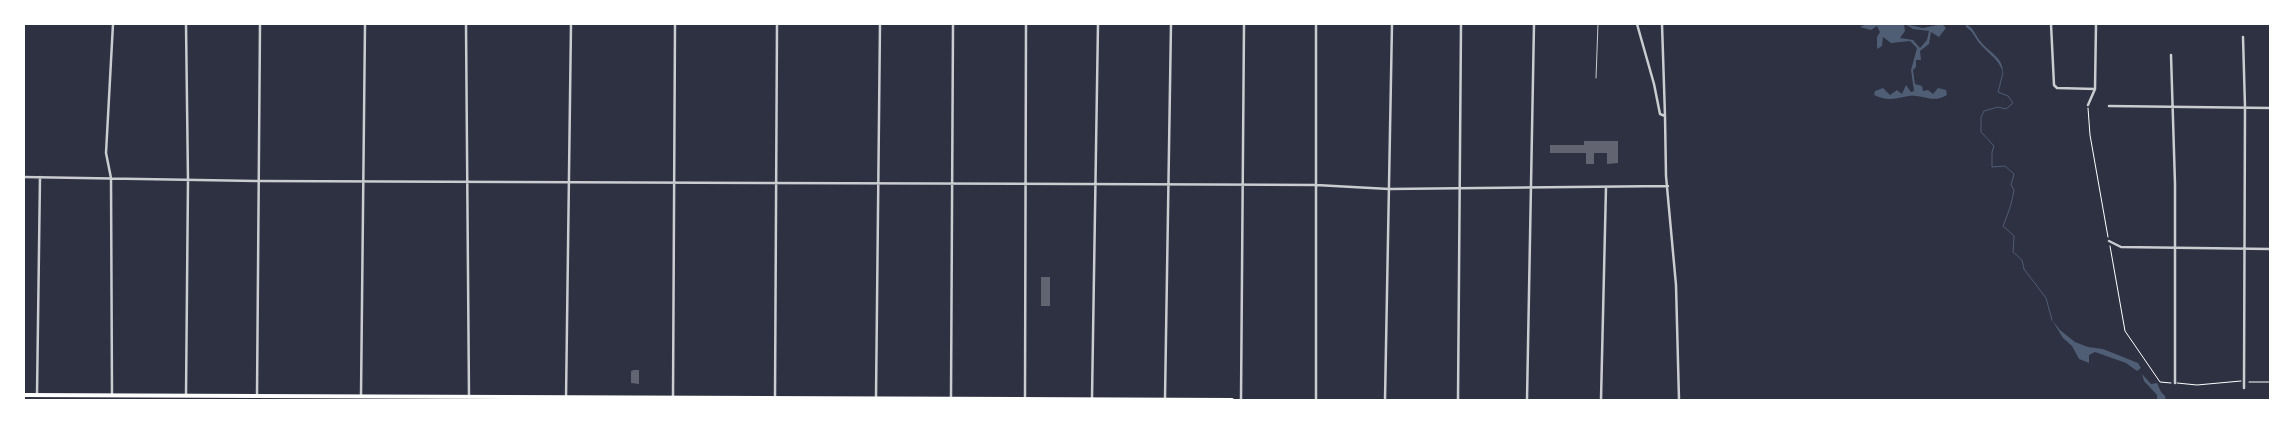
<svg xmlns="http://www.w3.org/2000/svg" width="2294" height="424" viewBox="0 0 2294 424" font-family="Manrope,sans-serif">
  <style>
    .water { fill: #4f5d75 }
    .lines { fill: none; stroke-linecap: round; stroke-linejoin: round }
    .stream { stroke: #4f5d75; stroke-width: 1 }
    .building { fill: #626471 }
    .path { stroke: #fff; stroke-width: 1 }
    .service { stroke: #caccd0; stroke-width: 1 }
    .minor { stroke: #caccd0; stroke-width: 2.5 }
    .secondary { stroke: #fff; stroke-width: 4 }
  </style>
  <rect width="100%" height="100%" fill="#2d3142"/>
  <path class="water" d="M 1866,24 L 1904,24 L 1905,31 L 1900,38 L 1913,40 L 1920,48 L 1927,40 L 1929,31 L 1913,29 L 1905,24 L 1923,28 L 1942,24 L 1946,28 L 1939,37 L 1931,32 L 1929,44 L 1920,51 L 1921,60 L 1916,60 L 1916,67 L 1913,70 L 1915,84 L 1922,86 L 1923,91 L 1928,90 L 1933,94 L 1938,88 L 1946,90 L 1947,95 C 1932,104 1923,94 1909,96 C 1895,98 1888,102 1874,95 L 1875,91 L 1883,88 L 1890,95 L 1897,90 L 1902,94 L 1906,85 L 1911,92 L 1914,91 L 1911,70 L 1917,48 L 1910,41 L 1891,43 L 1883,37 L 1882,46 L 1877,49 L 1877,37 L 1880,32 L 1877,26 L 1871,30 L 1860,27 Z
    M 1966,24 C 1974,28 1975,35 1981,42 C 1990,53 2004,58 2003,74 C 2001,61 1990,55 1981,45 C 1975,39 1974,32 1966,27 Z
    M 2052,320 L 2060,330 L 2075,342 L 2088,347 L 2103,349 L 2138,363 L 2141,368 L 2137,371 L 2126,363 L 2095,352 L 2089,355 L 2089,363 L 2079,359 L 2072,346 L 2063,338 Z
    M 2142,374 L 2151,384 L 2157,383 L 2161,392 L 2165,396 L 2166,400 L 2157,400 L 2157,395 L 2144,381 Z"/>
  <g class="lines">
    <path class="stream" d="M 2003,73 L 1998,92 L 2008,96 L 2013,103 L 2006,109 L 1998,107 L 1984,111 L 1981,117 L 1981,132 L 1994,146 L 1992,152 L 1992,167 L 2005,166 L 2014,174 L 2011,185 L 2014,190 C 2012,203 2008,214 2003,226 L 2014,236 L 2013,252 L 2022,260 L 2024,269 L 2046,298 L 2052,320"/>
  </g>
  <path class="building" d="M 1584,141 L 1618,141 L 1618,163 L 1607,164 L 1607,153 L 1594,153 L 1594,164 L 1586,164 L 1586,153 L 1550,153 L 1550,145 L 1584,145 Z
    M 1041,277 L 1050,277 L 1050,306 L 1041,306 Z
    M 634,370 L 639,370 L 639,384 L 631,383 L 631,371 Z"/>
  <g class="lines">
    <path class="path" d="M 2088,108 L 2090,135 L 2108,237
      M 2110,246 L 2125,331 L 2160,382 L 2171,383
      M 2249,382 L 2270,382
      M 2177,383 L 2197,385 L 2241,381"/>
    <path class="service" d="M 1596,78 L 1598,24"/>
    <path class="minor" d="M 186,24 L 188,180 L 186,396
      M 466,24 L 469,397
      M 1637,24 L 1654,84 L 1660,114 L 1665,116 L 1666,176 L 1676,285 L 1679,400
      M 1662,24 L 1665,116
      M 2051,24 L 2054,85 L 2057,88 L 2095,89
      M 2243,37 L 2245,107 L 2244,388
      M 2171,55 L 2175,184 L 2175,383
      M 2088,105 L 2095,89 L 2096,24
      M 2109,106 L 2270,108
      M 24,177 L 260,181 L 1316,185 L 1389,189 L 1668,186
      M 2109,241 L 2121,247 L 2270,249
      M 37,395 L 40,177
      M 112,395 L 111,178 L 106,153 L 113,24
      M 257,396 L 260,24
      M 361,396 L 365,24
      M 673,397 L 675,24
      M 775,398 L 777,24
      M 876,398 L 880,24
      M 951,398 L 953,24
      M 1025,399 L 1026,24
      M 1092,399 L 1098,24
      M 1165,399 L 1171,24
      M 566,400 L 571,24
      M 1241,400 L 1244,24
      M 1316,400 L 1316,24
      M 1385,400 L 1392,24
      M 1458,400 L 1461,24
      M 1527,400 L 1534,24
      M 1601,400 L 1606,187"/>
    <path class="secondary" d="M 24,395 L 1232,400"/>
  </g>
  <rect width="2294" height="424" fill="none" stroke="#ffffff" stroke-width="50"/>
</svg>
